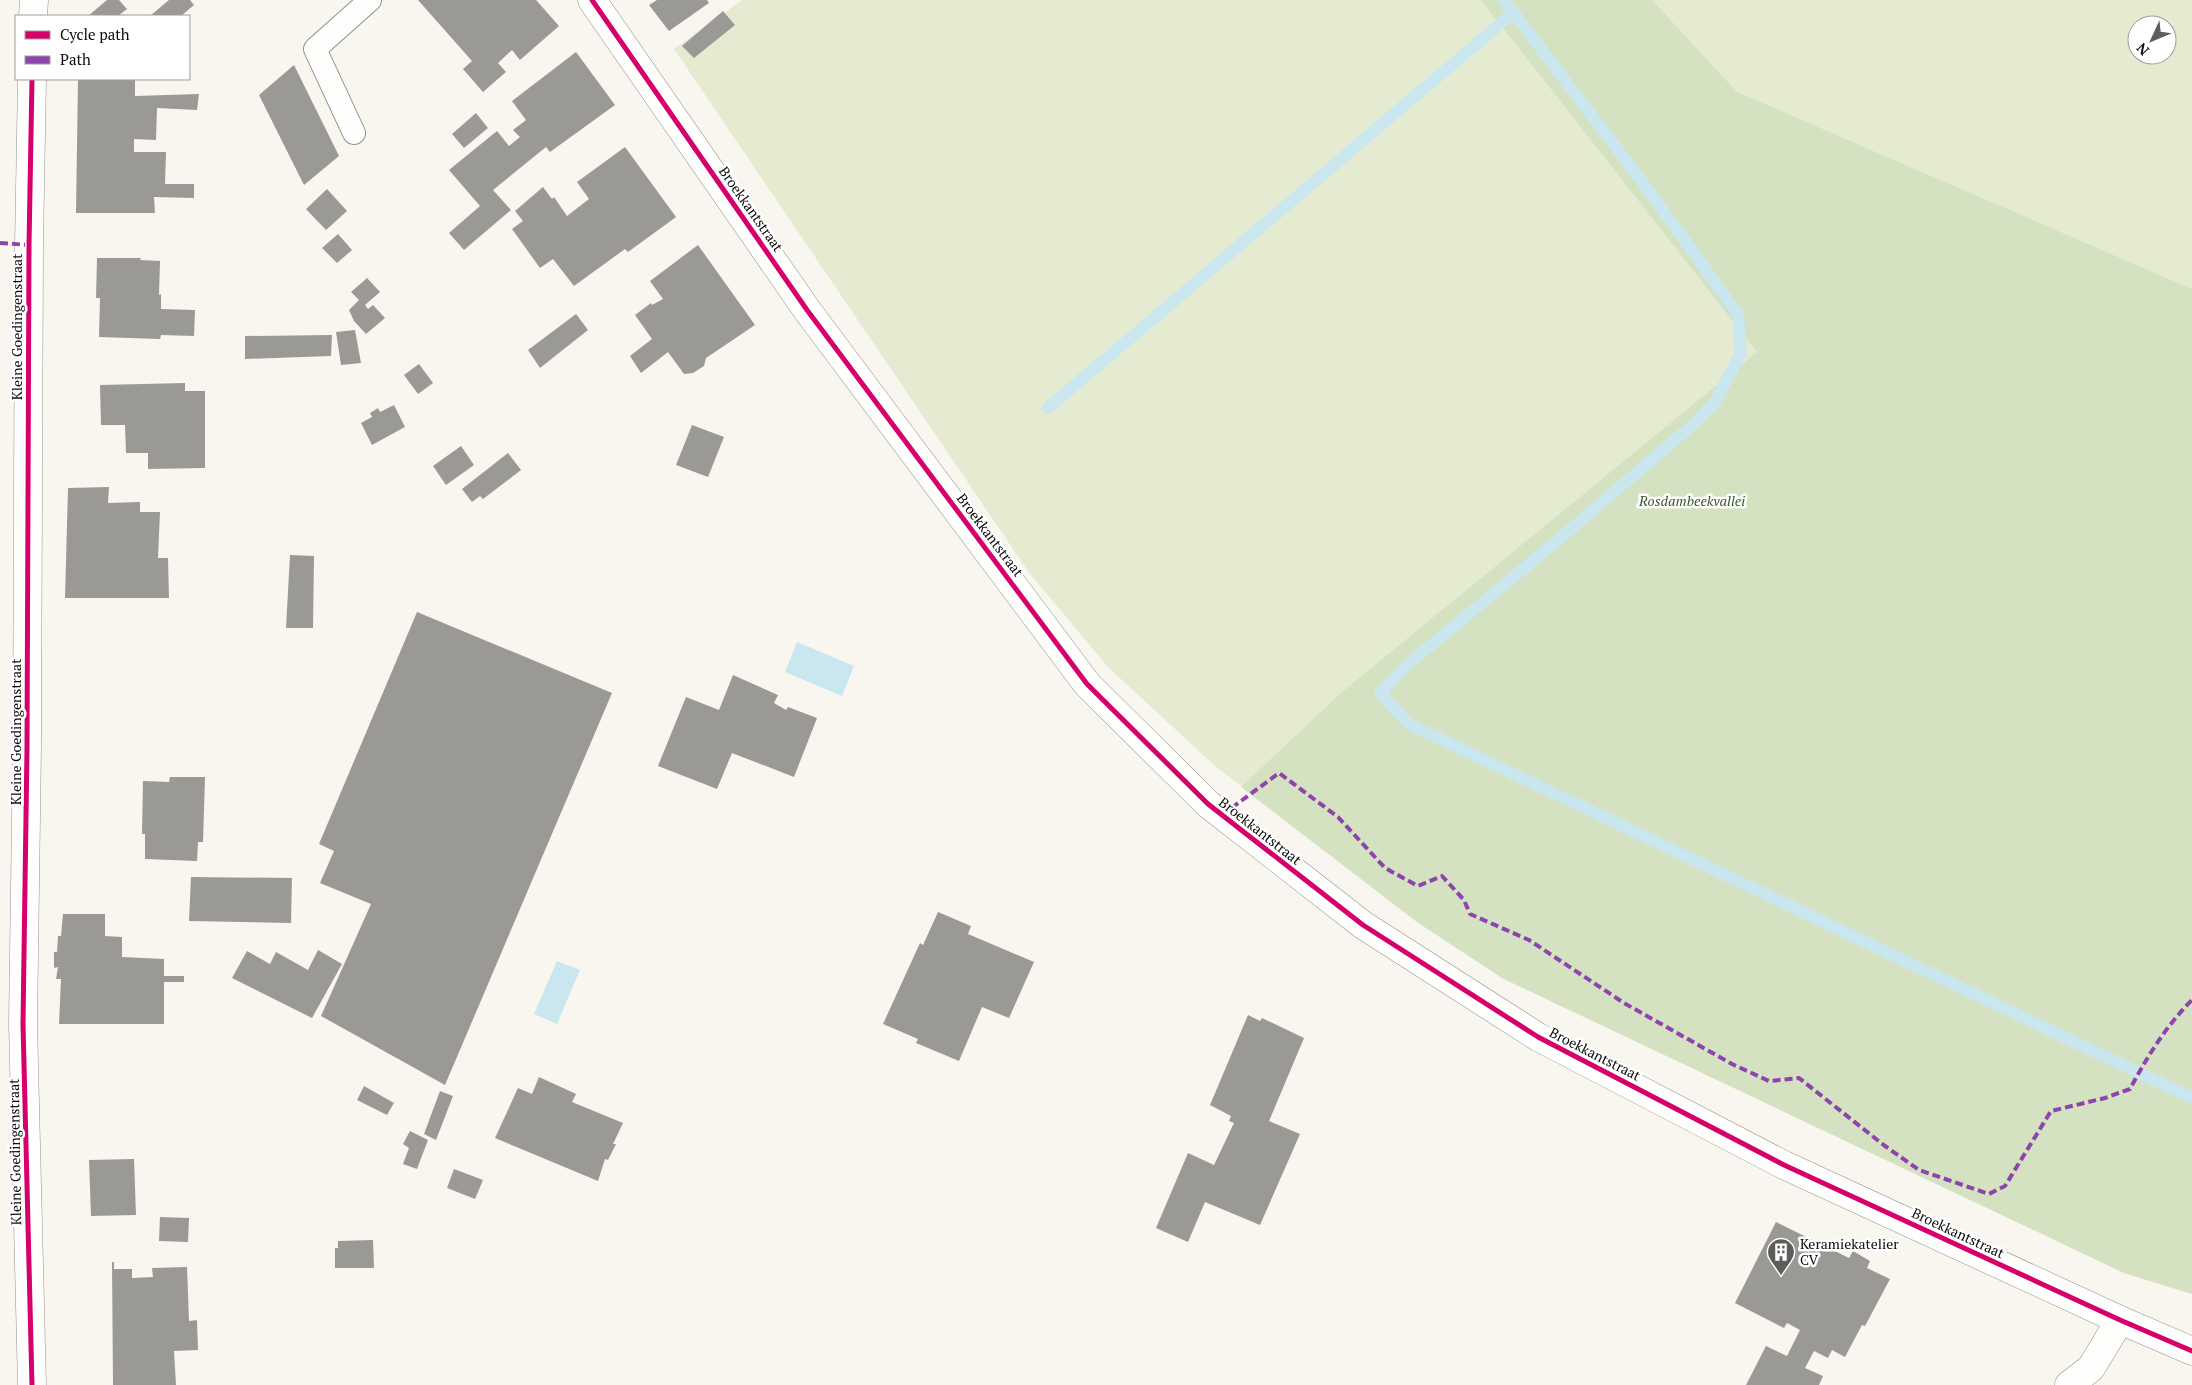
<svg xmlns="http://www.w3.org/2000/svg" width="2192" height="1385" viewBox="0 0 2192 1385" font-family="'PT Serif',serif">
  <style>
    .green { fill: #e4ebd1; fill-rule: evenodd }
    .forest { fill: #d5e2c1 }
    .water { fill: #cae6ee }
    .lines { fill: none; stroke-linecap: round; stroke-linejoin: round }
    .stream { stroke: #cae6ee; stroke-width: 12 }
    .building { fill: #9b9995 }
    .service-casing { stroke: #92918e; stroke-width: 24 }
    .minor-casing { stroke: #92918e; stroke-width: 29 }
    .tertiary-casing { stroke: #92918e; stroke-width: 29 }
    .service { stroke: #fefefd; stroke-width: 22 }
    .minor { stroke: #fefefd; stroke-width: 28 }
    .tertiary { stroke: #fefefd; stroke-width: 28 }
    .quiet { stroke: #8e44ad; stroke-width: 4; stroke-dasharray: 8 4; stroke-linecap: butt }
    .cycleway-casing { stroke: #fff; stroke-width: 8 }
    .cycleway { stroke: #d6006c; stroke-width: 5 }
    .labels { text-anchor: middle; stroke-width: 5; stroke-linejoin: round; paint-order: stroke }
    .street-label { font-size: 14px; fill: #0b0b0b; stroke: #fff }
    .park-label { font-size: 14px; font-style: italic; fill: #355924; stroke: #fff }
    .poi-label { font-size: 14px; fill: #0b0b0b; stroke: #fff; text-anchor: start }
  </style>
  <rect width="100%" height="100%" fill="#f8f6ef"/>
  <path class="green" d="M 742,0 L 2192,0 L 2192,1294 L 2124,1273 L 1502,978 L 1417,922 L 1215,766 L 1109,668 L 1030,574 L 674,49 ZM 2137,25 L 2167,25 L 2167,55 L 2137,55 Z"/>
  <path class="forest" d="M 1481,0 L 1652,0 L 1737,92 L 2192,289 L 2192,1294 L 2124,1273 L 1502,978 L 1417,922 L 1241,787 L 1342,692 L 1757,352 Z"/>
  <path class="water" d="M 797,642 L 854,666 L 842,696 L 785,672 Z
    M 557,961 L 580,970 L 557,1024 L 534,1014 Z"/>
  <g class="lines">
    <path class="stream" d="M 1504,0 L 1643,183 L 1738,314 L 1741,353 L 1715,402 L 1697,421 L 1558,540 L 1406,666 L 1380,693 L 1409,724 L 2192,1098
      M 1048,408 L 1514,12"/>
  </g>
  <path class="building" d="M 107,0 L 119,0 L 127,9 L 118,16 L 88,16 Z
    M 169,0 L 190,0 L 194,5 L 181,16 L 150,16 Z
    M 418,0 L 536,0 L 559,26 L 520,60 L 512,50 L 498,63 L 506,72 L 483,92 L 463,69 L 472,61 Z
    M 657,0 L 707,0 L 709,3 L 669,31 L 649,5 Z
    M 723,11 L 735,25 L 694,58 L 682,46 Z
    M 576,52 L 615,105 L 550,152 L 546,147 L 493,190 L 511,210 L 464,250 L 449,233 L 480,206 L 449,170 L 497,131 L 509,146 L 520,137 L 513,130 L 526,120 L 512,101 Z
    M 294,65 L 339,156 L 304,185 L 259,95 Z
    M 78,79 L 135,79 L 135,96 L 199,94 L 197,110 L 157,108 L 156,140 L 134,139 L 134,152 L 166,152 L 165,184 L 194,184 L 194,198 L 154,197 L 155,213 L 76,213 Z
    M 476,113 L 488,128 L 464,148 L 452,134 Z
    M 625,147 L 676,217 L 628,252 L 625,249 L 574,286 L 553,259 L 540,268 L 512,229 L 523,221 L 515,211 L 543,187 L 552,199 L 554,197 L 567,216 L 589,199 L 577,182 Z
    M 327,189 L 347,211 L 326,230 L 306,209 Z
    M 338,234 L 352,250 L 337,263 L 322,248 Z
    M 698,245 L 755,325 L 706,358 L 704,366 L 693,373 L 684,374 L 668,352 L 641,373 L 630,356 L 652,339 L 635,315 L 651,303 L 652,305 L 663,299 L 650,281 Z
    M 97,258 L 141,258 L 140,260 L 160,261 L 159,295 L 161,294 L 161,309 L 195,310 L 194,336 L 161,335 L 160,339 L 99,337 L 100,298 L 96,298 Z
    M 367,278 L 380,292 L 365,305 L 368,309 L 373,305 L 385,318 L 366,334 L 354,321 L 349,310 L 359,300 L 351,292 Z
    M 576,314 L 588,330 L 540,368 L 528,350 Z
    M 355,330 L 361,363 L 341,365 L 336,332 Z
    M 332,335 L 331,356 L 245,359 L 245,336 Z
    M 419,364 L 433,383 L 418,394 L 404,375 Z
    M 185,383 L 185,391 L 205,391 L 205,468 L 148,469 L 148,453 L 126,453 L 125,425 L 101,425 L 100,385 Z
    M 394,405 L 405,427 L 372,445 L 361,423 L 372,417 L 370,413 L 378,408 L 380,412 Z
    M 692,425 L 724,437 L 708,477 L 676,465 Z
    M 461,446 L 474,465 L 446,485 L 433,466 Z
    M 508,453 L 521,470 L 483,499 L 480,496 L 472,502 L 462,489 Z
    M 109,487 L 108,503 L 140,502 L 140,512 L 160,512 L 158,558 L 168,558 L 169,598 L 65,598 L 68,488 Z
    M 290,555 L 314,556 L 313,628 L 286,628 Z
    M 417,612 L 612,693 L 445,1085 L 321,1016 L 371,904 L 320,883 L 334,851 L 319,844 Z
    M 733,675 L 778,695 L 774,703 L 786,710 L 788,707 L 817,718 L 794,777 L 732,753 L 717,789 L 658,766 L 686,697 L 719,710 Z
    M 170,777 L 205,777 L 203,842 L 198,842 L 197,861 L 145,859 L 145,834 L 142,834 L 143,781 L 169,782 Z
    M 191,877 L 292,878 L 291,923 L 189,921 Z
    M 938,912 L 971,926 L 968,934 L 1034,962 L 1009,1018 L 982,1007 L 959,1061 L 916,1043 L 918,1039 L 883,1024 L 920,943 L 923,945 Z
    M 63,914 L 105,914 L 105,936 L 122,937 L 122,957 L 164,959 L 164,976 L 184,976 L 184,982 L 164,982 L 164,1024 L 59,1024 L 61,979 L 56,979 L 58,967 L 54,968 L 54,952 L 57,952 L 58,936 L 61,936 Z
    M 318,950 L 342,964 L 312,1018 L 232,978 L 247,951 L 270,964 L 276,952 L 308,970 Z
    M 1248,1015 L 1260,1021 L 1262,1018 L 1304,1038 L 1269,1121 L 1300,1134 L 1260,1225 L 1205,1202 L 1188,1242 L 1156,1228 L 1188,1153 L 1214,1165 L 1234,1123 L 1229,1121 L 1231,1116 L 1210,1105 Z
    M 539,1077 L 576,1094 L 572,1102 L 623,1123 L 613,1144 L 616,1144 L 608,1160 L 605,1159 L 598,1181 L 495,1138 L 518,1088 L 532,1094 Z
    M 364,1086 L 394,1103 L 387,1115 L 357,1100 Z
    M 440,1091 L 453,1096 L 436,1140 L 424,1134 Z
    M 410,1131 L 428,1140 L 417,1169 L 403,1164 L 409,1148 L 403,1144 Z
    M 134,1159 L 136,1215 L 91,1216 L 89,1160 Z
    M 454,1169 L 483,1180 L 475,1199 L 447,1188 Z
    M 160,1217 L 189,1218 L 188,1242 L 159,1241 Z
    M 1776,1222 L 1849,1258 L 1853,1251 L 1870,1261 L 1867,1268 L 1890,1279 L 1865,1326 L 1862,1325 L 1845,1357 L 1832,1350 L 1828,1358 L 1814,1351 L 1805,1368 L 1823,1376 L 1819,1385 L 1746,1385 L 1766,1346 L 1787,1356 L 1800,1330 L 1787,1323 L 1784,1328 L 1735,1303 Z
    M 373,1240 L 374,1268 L 335,1268 L 335,1248 L 338,1248 L 338,1241 Z
    M 112,1262 L 114,1262 L 114,1269 L 132,1269 L 132,1278 L 153,1277 L 152,1268 L 187,1267 L 189,1321 L 197,1320 L 198,1350 L 174,1351 L 176,1385 L 113,1385 Z"/>
  <g class="lines">
    <g class="service-casing">
      <path id="service" d="M 354,133 L 315,49 L 370,0"/>
    </g>
    <g class="minor-casing">
      <path id="minor" d="M 33,16 L 34,0
        M 32,1385 L 23,1024 L 27,748 L 29,245 L 32,79
        M 2069,1385 L 2091,1368 L 2120,1320"/>
    </g>
    <g class="tertiary-casing">
      <path id="tertiary" d="M 592,0 L 807,310 L 1087,684 L 1208,804 L 1363,925 L 1538,1037 L 1784,1165 L 2120,1320 L 2192,1351"/>
    </g>
    <use href="#service" class="service"/>
    <use href="#minor" class="minor"/>
    <use href="#tertiary" class="tertiary"/>
    <path class="quiet" d="M 0,243 L 29,245
      M 1222,815 L 1279,773 L 1338,817 L 1385,868 L 1418,886 L 1442,876 L 1464,900 L 1470,914 L 1529,940 L 1624,1003 L 1732,1064 L 1769,1081 L 1799,1078 L 1885,1146 L 1919,1170 L 1989,1194 L 2005,1186 L 2051,1111 L 2105,1098 L 2130,1089 C 2147,1057 2166,1026 2192,1000"/>
    <g class="cycleway-casing">
      <path id="cycleway" d="M 592,0 L 807,310 L 1087,684 L 1208,804 L 1363,925 L 1538,1037 L 1784,1165 L 2120,1320 L 2192,1351
        M 32,1385 L 23,1024 L 27,748 L 29,245 L 32,79"/>
    </g>
    <use href="#cycleway" class="cycleway"/>
  </g>
  <defs>
    <g id="building-pin" transform="scale(1.4375)"><path d="M0 17L-7.5 6A9.5 9.5 0 1 1 7.5 6Z" fill="#5e5d5b" stroke="#fff"/><path d="M-4-6H4V6H1V3H-1V6H-4ZM-2.5-4.3h1.7v1.8h-1.7ZM.8-4.3h1.7v1.8H.8ZM-2.5-1h1.7V.8h-1.7ZM.8-1h1.7V.8H.8Z" fill="#fff"/></g>
  </defs>
  <g fill-rule="evenodd">
    <use href="#building-pin" x="1781" y="1252"/>
  </g>
  <g class="labels">
    <g class="street-label">
      <text transform="translate(751 209) rotate(55)" y="5">Broekkantstraat</text>
      <text transform="translate(17 327) rotate(-90)" y="5">Kleine Goedingenstraat</text>
      <text transform="translate(990 535) rotate(53)" y="5">Broekkantstraat</text>
      <text transform="translate(16 732) rotate(-90)" y="5">Kleine Goedingenstraat</text>
      <text transform="translate(1260 831) rotate(38)" y="5">Broekkantstraat</text>
      <text transform="translate(1595 1054) rotate(27)" y="5">Broekkantstraat</text>
      <text transform="translate(15 1152) rotate(-91)" y="5">Kleine Goedingenstraat</text>
      <text transform="translate(1958 1233) rotate(25)" y="5">Broekkantstraat</text>
    </g>
    <g class="park-label">
      <text x="1692" y="506">Rosdambeekvallei</text>
    </g>
    <g class="poi-label">
      <text x="1800" y="1249">Keramiekatelier<tspan x="1800" dy="16">CV</tspan></text>
    </g>
  </g>
  <rect x="15" y="15" width="175" height="65" fill="#ffffff" stroke="#9d9d9d"/>
  <rect x="25" y="31" width="25" height="8" fill="#d6006c" stroke="#9d9d9d"/>
  <text x="60" y="40" font-size="15" fill="#0b0b0b">Cycle path</text>
  <rect x="25" y="56" width="25" height="8" fill="#8e44ad" stroke="#9d9d9d"/>
  <text x="60" y="65" font-size="15" fill="#0b0b0b">Path</text>
  <g transform="translate(2152 40) rotate(226)"><circle r="24" fill="#ffffff" stroke="#9d9d9d"/>
  <path d="M0-4L9 19L0 12L-9 19Z" fill="#5e5d5b"/>
  <text y="-8" font-size="14" font-weight="bold" text-anchor="middle" fill="#0b0b0b">N</text>
  </g>
</svg>
